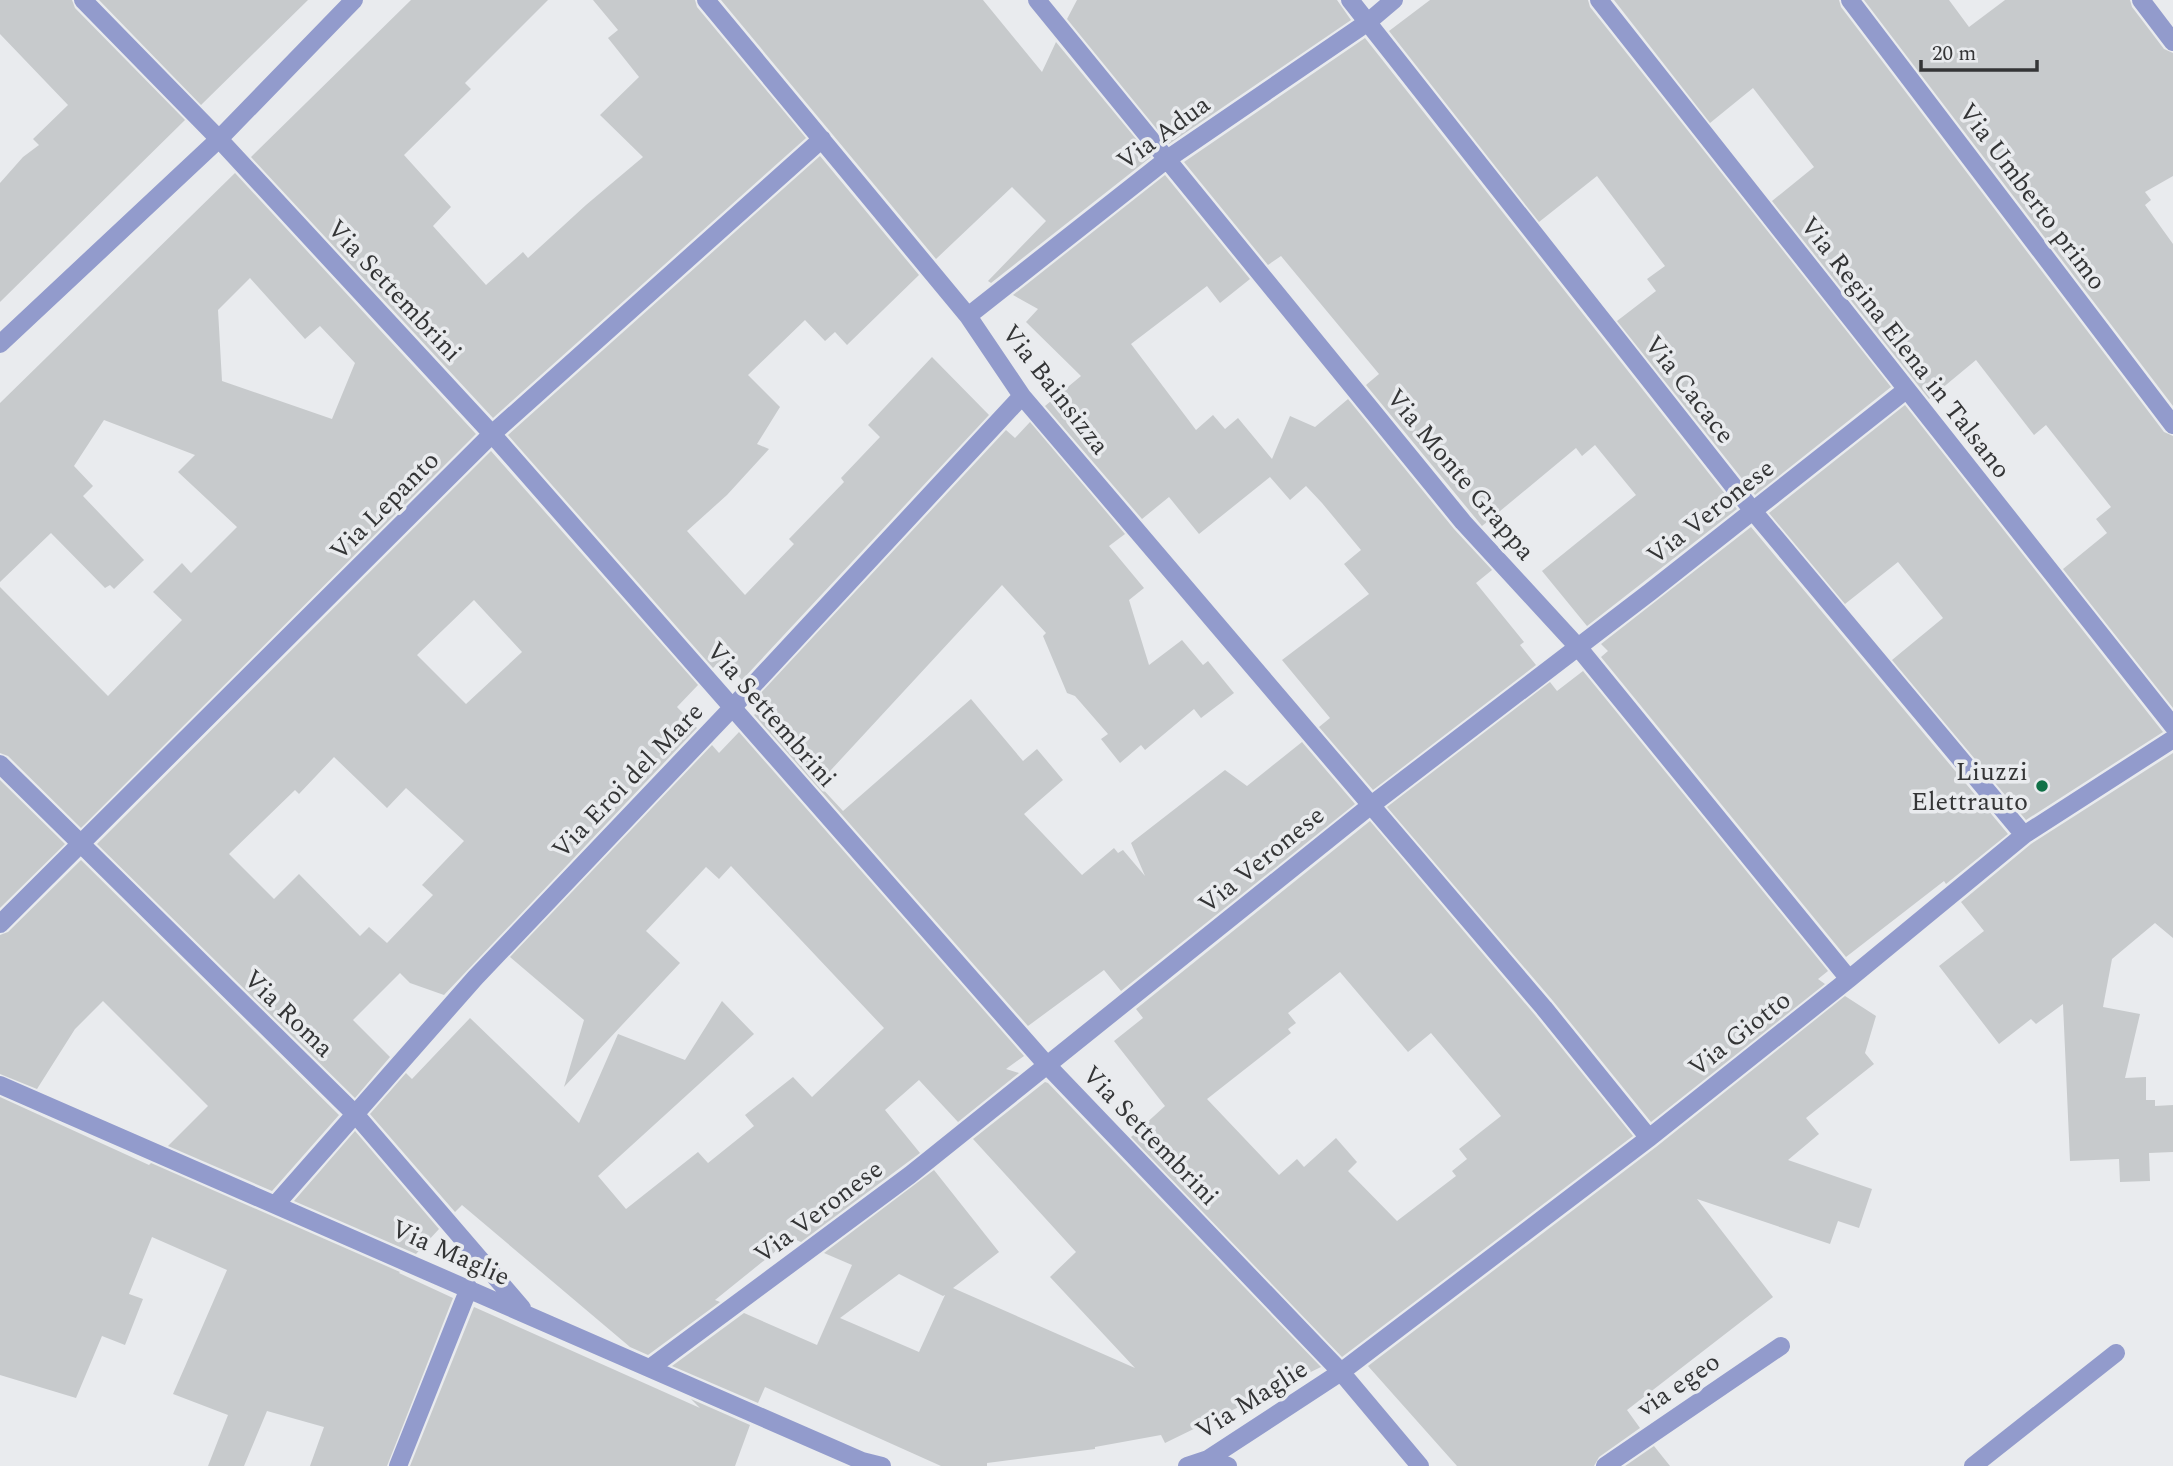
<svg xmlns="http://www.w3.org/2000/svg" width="2173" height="1466" viewBox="0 0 2173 1466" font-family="Spectral,serif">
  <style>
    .building { fill: #c7cacc; fill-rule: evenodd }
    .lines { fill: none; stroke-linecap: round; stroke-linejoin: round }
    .minor { stroke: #929bcc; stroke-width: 18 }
    .poi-dot { fill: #107147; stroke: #e9ebee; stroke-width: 2.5 }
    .labels { text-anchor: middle; stroke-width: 7; stroke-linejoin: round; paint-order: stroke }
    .street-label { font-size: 26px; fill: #343536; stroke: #e9ebee }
    .poi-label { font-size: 26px; fill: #343536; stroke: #e9ebee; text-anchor: end }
  </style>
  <rect width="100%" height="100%" fill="#e9ebee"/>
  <path class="building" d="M 0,0 L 72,0 L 75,8 L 185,120 L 0,302 L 0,183 L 23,157 L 39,145 L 33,139 L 68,105 L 0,34 Z
    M 99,0 L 308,0 L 201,105 Z
    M 411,0 L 548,0 L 465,83 L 471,89 L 404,155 L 451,207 L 433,226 L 486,285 L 523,252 L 528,258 L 586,205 L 643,157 L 600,115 L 639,77 L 608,38 L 618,30 L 593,0 L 695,0 L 697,7 L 806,138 L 493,418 L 251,157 Z
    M 721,0 L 983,0 L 1042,72 L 1056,42 L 1151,157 L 991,283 L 988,281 L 1046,221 L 1012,187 L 936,259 Z
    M 1077,0 L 1337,0 L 1351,20 L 1169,144 L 1067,19 Z
    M 1430,0 L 1588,0 L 1590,7 L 1891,387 L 1755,495 L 1617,321 L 1656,291 L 1647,279 L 1665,266 L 1597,176 L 1539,222 L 1389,31 Z
    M 1614,0 L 1839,0 L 1841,7 L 2164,432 L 2173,436 L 2173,708 L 2063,569 L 2107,533 L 2096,519 L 2111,507 L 2046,425 L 2034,435 L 1976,360 L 1929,399 L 1772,201 L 1814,167 L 1753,88 L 1710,123 Z
    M 1864,0 L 1949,0 L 1969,27 L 2005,0 L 2130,0 L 2132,7 L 2164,49 L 2173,53 L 2173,176 L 2145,192 L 2151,200 L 2145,205 L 2173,244 L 2173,406 Z
    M 1365,38 L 1737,509 L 1587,626 L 1542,571 L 1636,495 L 1595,445 L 1582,456 L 1576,448 L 1482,526 L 1366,385 L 1379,374 L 1281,256 L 1268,265 L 1184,162 Z
    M 820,156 L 919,275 L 847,345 L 835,332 L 825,341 L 805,320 L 748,375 L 780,407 L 757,444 L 769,449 L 727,495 L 687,531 L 745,595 L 794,544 L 789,539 L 844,482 L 841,478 L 880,437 L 868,425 L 932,357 L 989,415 L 742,680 L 722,659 L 713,668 L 508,435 Z
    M 235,173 L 476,434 L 81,828 L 8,756 L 0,753 L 0,587 L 108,696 L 182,620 L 153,592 L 182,563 L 191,573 L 237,527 L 178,472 L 195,455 L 104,420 L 74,466 L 93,486 L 83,496 L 144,560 L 114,589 L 110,585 L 105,588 L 51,533 L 0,582 L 0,403 ZM 250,278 L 305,339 L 320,326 L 355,363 L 332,419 L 222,381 L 218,310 Z
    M 1165,175 L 1250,279 L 1220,303 L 1207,286 L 1131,344 L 1196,430 L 1213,415 L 1225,429 L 1238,418 L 1272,459 L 1290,416 L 1315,427 L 1348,399 L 1454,529 L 1492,570 L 1476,583 L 1524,642 L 1520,645 L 1536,665 L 1373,790 L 1319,727 L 1330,718 L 1282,660 L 1369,594 L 1344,564 L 1361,550 L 1322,503 L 1306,486 L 1290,500 L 1270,477 L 1199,534 L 1169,497 L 1142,519 L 1045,406 L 1081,376 L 1026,322 L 1038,309 L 1013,295 Z
    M 1905,405 L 2163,732 L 2026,820 L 1892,660 L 1943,618 L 1898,562 L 1845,604 L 1769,513 Z
    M 1030,422 L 1125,534 L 1109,546 L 1144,588 L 1129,600 L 1149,665 L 1182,640 L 1203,665 L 1208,661 L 1234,693 L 1201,718 L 1194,709 L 1145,750 L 1141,745 L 1120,763 L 1101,739 L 1108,734 L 1075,696 L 1067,693 L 1043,636 L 1046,633 L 1002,585 L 818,784 L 843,811 L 971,699 L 1023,761 L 1037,749 L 1063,780 L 1024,814 L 1082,875 L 1114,848 L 1118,853 L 1123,850 L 1145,876 L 1131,843 L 1225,770 L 1247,786 L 1302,742 L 1355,804 L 1121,991 L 1104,970 L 1028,1026 L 754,715 L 764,705 L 757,697 L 1006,430 L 1015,438 Z
    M 491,451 L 698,685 L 677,707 L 697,728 L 444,995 L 410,983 L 400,973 L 353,1020 L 390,1057 L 355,1098 L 97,844 ZM 474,600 L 522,652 L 466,704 L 417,655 ZM 334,757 L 387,808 L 406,788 L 464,841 L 422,885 L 433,895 L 387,943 L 369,927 L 360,936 L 299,874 L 274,899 L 229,854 L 295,790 L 299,794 Z
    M 1751,527 L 2008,834 L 1946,884 L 1944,881 L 1846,957 L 1601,657 L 1608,651 L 1601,644 Z
    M 1583,671 L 1828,971 L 1818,979 L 1825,984 L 1651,1122 L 1553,1001 L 1387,807 L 1550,682 L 1557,691 Z
    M 739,732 L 1024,1056 L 1006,1069 L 1019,1073 L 958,1122 L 919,1080 L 885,1110 L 920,1153 L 801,1242 L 792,1238 L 715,1300 L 720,1302 L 648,1355 L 630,1347 L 462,1205 L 455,1212 L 370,1114 L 406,1073 L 412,1079 L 470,1018 L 579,1123 L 618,1034 L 685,1060 L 722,1001 L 754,1034 L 598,1176 L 626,1209 L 698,1152 L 708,1163 L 754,1126 L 745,1115 L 793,1077 L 812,1097 L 884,1028 L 731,866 L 719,879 L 706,867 L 646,931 L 680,963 L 564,1087 L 584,1020 L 510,957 L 712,745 L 719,753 Z
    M 2173,753 L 2173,938 L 2155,923 L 2112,959 L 2103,1007 L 2140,1014 L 2125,1078 L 2146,1077 L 2146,1100 L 2155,1100 L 2155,1106 L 2173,1105 L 2173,1152 L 2149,1153 L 2150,1181 L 2120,1182 L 2119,1159 L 2070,1161 L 2063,1004 L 2036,1024 L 2031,1019 L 1999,1044 L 1939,966 L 1984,931 L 1961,902 L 2031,844 Z
    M 0,780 L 65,844 L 0,908 Z
    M 1370,821 L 1535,1015 L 1633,1136 L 1342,1357 L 1131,1137 L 1165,1106 L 1114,1041 L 1143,1018 L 1136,1009 ZM 1340,972 L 1408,1052 L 1431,1033 L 1501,1116 L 1459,1149 L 1467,1159 L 1452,1171 L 1456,1176 L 1397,1221 L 1348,1171 L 1357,1162 L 1336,1138 L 1304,1167 L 1297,1159 L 1279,1175 L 1207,1099 L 1291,1033 L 1288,1029 L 1296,1023 L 1288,1013 Z
    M 81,860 L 339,1115 L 272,1191 L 168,1146 L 208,1106 L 103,1001 L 75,1029 L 37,1089 L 0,1074 L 0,935 L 8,932 Z
    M 1845,996 L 1876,1016 L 1865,1053 L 1874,1064 L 1806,1118 L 1819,1134 L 1788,1160 L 1872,1189 L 1859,1228 L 1838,1221 L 1830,1244 L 1697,1199 L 1773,1297 L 1627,1410 L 1640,1428 L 1599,1457 L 1594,1466 L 1457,1466 L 1368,1366 L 1656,1147 Z
    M 1045,1082 L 1048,1083 L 1321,1367 L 1165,1443 L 1161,1435 L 1095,1447 L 1095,1449 L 987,1463 L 987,1466 L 941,1466 L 765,1387 L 758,1403 L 672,1366 L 744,1313 L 817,1345 L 852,1265 L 824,1253 L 934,1170 L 999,1252 L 953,1288 L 1135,1368 L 1050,1277 L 1076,1252 L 973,1139 ZM 899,1274 L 943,1296 L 945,1295 L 919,1352 L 840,1318 Z
    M 0,1097 L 149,1165 L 151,1163 L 400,1272 L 399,1273 L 453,1298 L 387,1466 L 310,1466 L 324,1427 L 267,1411 L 244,1466 L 208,1466 L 228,1415 L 173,1394 L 227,1270 L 152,1237 L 129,1294 L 143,1299 L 125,1345 L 102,1336 L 76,1398 L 0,1375 Z
    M 355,1131 L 439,1229 L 416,1254 L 294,1201 Z
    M 474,1307 L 700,1408 L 691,1399 L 750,1425 L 735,1466 L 410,1466 Z
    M 1654,1446 L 1670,1466 L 1625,1466 Z"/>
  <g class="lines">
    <path class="minor" d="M 83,0 L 219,139 L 492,434 L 1046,1064 L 1341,1372 L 1420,1466
      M 706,0 L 968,316 L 1022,396 L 1544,1008 L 1649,1138
      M 1037,0 L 1463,522 L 1578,647 L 1849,979
      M 1350,0 L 1753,511 L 2024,835
      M 1599,0 L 2173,726
      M 1850,0 L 2173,425
      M 2141,0 L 2173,42
      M 968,316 L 1166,160 L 1368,22 L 1394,0
      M 0,344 L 219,139 L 354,0
      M 0,764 L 356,1115 L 522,1308
      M 0,924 L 492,434 L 822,139
      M 0,1085 L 862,1461 L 882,1466
      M 276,1204 L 475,978 L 732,708 L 1022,396
      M 650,1368 L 910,1175 L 1370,806 L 1650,592 L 1906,390
      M 1208,1459 L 1228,1466
      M 398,1466 L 469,1288
      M 1187,1466 L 1208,1459 L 1341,1372 L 1649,1138 L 1849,979 L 2024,835 L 2173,739
      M 1605,1466 L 1781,1346
      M 1973,1466 L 2116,1353"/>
  </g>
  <circle class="poi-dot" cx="2042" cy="786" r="7"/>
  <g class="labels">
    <g class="street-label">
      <text transform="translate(1163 132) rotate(-36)" y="9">Via Adua</text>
      <text transform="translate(2033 196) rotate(53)" y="9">Via Umberto primo</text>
      <text transform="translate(395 290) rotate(47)" y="9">Via Settembrini</text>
      <text transform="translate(1906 347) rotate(52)" y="9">Via Regina Elena in Talsano</text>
      <text transform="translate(1056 389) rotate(52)" y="9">Via Bainsizza</text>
      <text transform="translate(1690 389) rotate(52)" y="9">Via Cacace</text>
      <text transform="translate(1461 474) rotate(50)" y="9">Via Monte Grappa</text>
      <text transform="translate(384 505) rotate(-45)" y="9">Via Lepanto</text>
      <text transform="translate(1710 511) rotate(-38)" y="9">Via Veronese</text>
      <text transform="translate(772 714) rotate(49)" y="9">Via Settembrini</text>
      <text transform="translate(627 780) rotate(-46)" y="9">Via Eroi del Mare</text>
      <text transform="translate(1261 859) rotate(-39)" y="9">Via Veronese</text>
      <text transform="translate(289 1013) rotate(44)" y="9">Via Roma</text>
      <text transform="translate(1739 1033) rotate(-38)" y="9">Via Giotto</text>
      <text transform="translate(1151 1135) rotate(46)" y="9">Via Settembrini</text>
      <text transform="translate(818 1211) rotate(-37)" y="9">Via Veronese</text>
      <text transform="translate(451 1252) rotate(24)" y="9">Via Maglie</text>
      <text transform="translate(1678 1384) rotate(-34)" y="9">via egeo</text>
      <text transform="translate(1251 1399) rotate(-32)" y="9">Via Maglie</text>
    </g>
    <g class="poi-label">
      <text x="2028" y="780">Liuzzi<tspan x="2028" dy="30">Elettrauto</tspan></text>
    </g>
  </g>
  <path d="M1921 60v10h116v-10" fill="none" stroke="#343536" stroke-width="3.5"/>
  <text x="1932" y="60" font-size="21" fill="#343536" stroke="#e9ebee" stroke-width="5" paint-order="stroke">20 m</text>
</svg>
